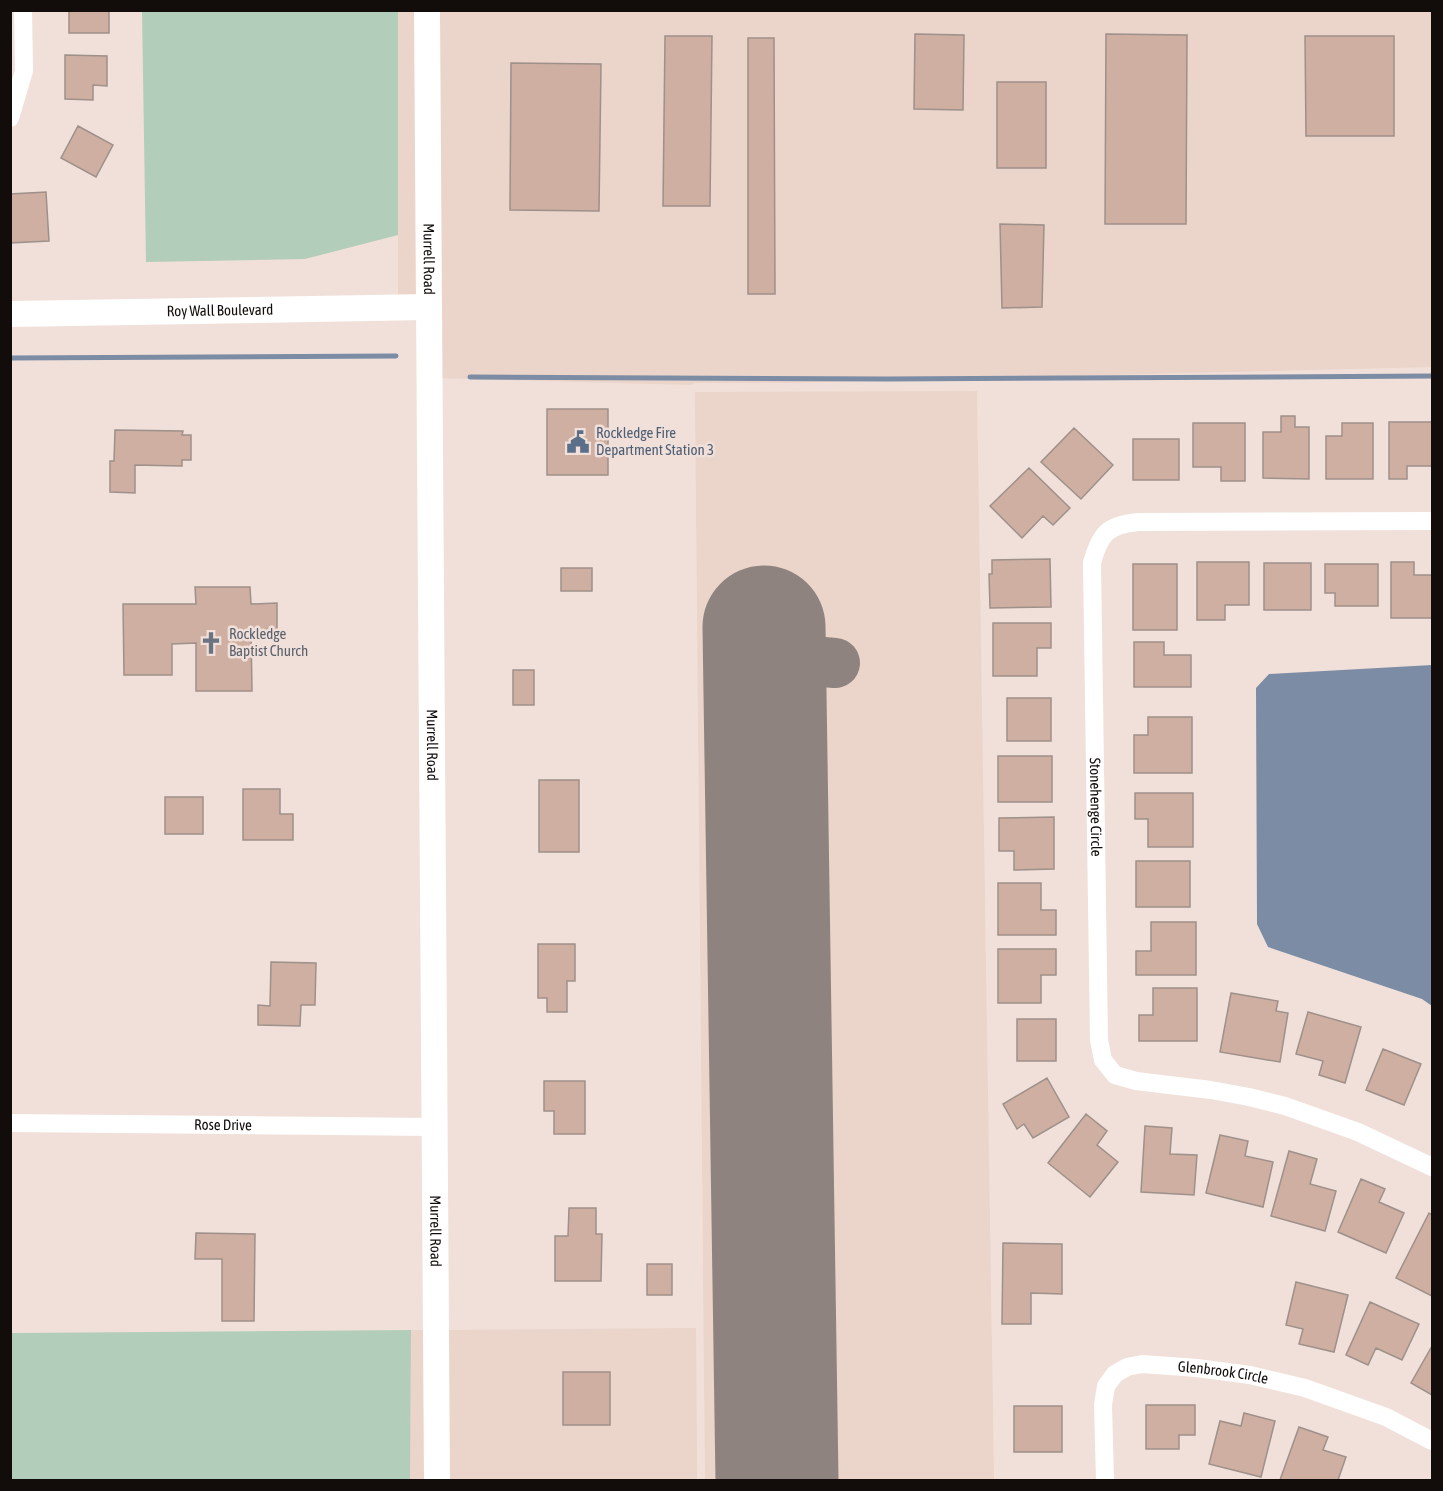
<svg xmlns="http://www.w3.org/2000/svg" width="1443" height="1491" viewBox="0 0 1443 1491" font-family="'Asap Condensed',sans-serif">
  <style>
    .built { fill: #ebd4c9 }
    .green { fill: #b2cdba }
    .water { fill: #7c8ca4 }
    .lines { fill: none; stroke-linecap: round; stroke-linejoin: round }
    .stream { stroke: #7c8ca4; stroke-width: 5 }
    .taxiway { stroke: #8e837e; stroke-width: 50 }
    .runway { stroke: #8e837e; stroke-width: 123 }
    .building { fill: #ceafa1; stroke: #9e908a; stroke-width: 1.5 }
    .street { stroke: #fff; stroke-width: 18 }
    .secondary { stroke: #fff; stroke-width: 26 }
    .labels { text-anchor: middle; stroke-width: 5; stroke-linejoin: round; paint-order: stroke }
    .street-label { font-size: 15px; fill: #120d0b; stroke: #f0e0d9 }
    .service-label { font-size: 15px; fill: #4e5e75; stroke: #f0e0d9; text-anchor: start }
    .worship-label { font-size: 15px; fill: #5b616d; stroke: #f0e0d9; text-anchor: start }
  </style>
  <rect width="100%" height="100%" fill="#f0e0d9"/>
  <path class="built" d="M 398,11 L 417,11 L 419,296 L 398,297 Z
    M 436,11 L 1432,11 L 1432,367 L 785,383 L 695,383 L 691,385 L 438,378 Z
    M 977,391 L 994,1480 L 705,1480 L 695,392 Z
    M 696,1328 L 697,1480 L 446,1480 L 445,1330 Z
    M 411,1330 L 426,1330 L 427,1480 L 410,1480 Z"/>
  <path class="green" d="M 142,11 L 398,11 L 398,235 L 305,259 L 146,262 Z
    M 411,1330 L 410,1480 L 11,1480 L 11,1333 Z"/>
  <path class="water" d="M 1432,665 L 1432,1006 L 1422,999 L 1268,947 L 1257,924 L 1256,688 L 1269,674 Z"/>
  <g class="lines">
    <path class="stream" d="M 10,358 L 396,356
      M 470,377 L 887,379 L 1432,376"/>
    <path class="taxiway" d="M 764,657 L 835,663"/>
    <path class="runway" d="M 764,627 L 777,1480"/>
  </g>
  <path class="building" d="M 69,10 L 109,10 L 109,33 L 69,33 Z
    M 915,34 L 964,35 L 963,110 L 914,109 Z
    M 1106,34 L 1187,35 L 1186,224 L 1105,224 Z
    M 665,36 L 712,36 L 710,206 L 663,206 Z
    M 1305,36 L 1394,36 L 1394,136 L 1306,136 Z
    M 748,38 L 774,38 L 775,294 L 748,294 Z
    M 65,55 L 107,56 L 107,86 L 93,85 L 93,100 L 65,99 Z
    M 511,63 L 601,64 L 599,211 L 510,210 Z
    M 997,82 L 1046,82 L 1046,168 L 997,168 Z
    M 78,126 L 113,145 L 96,177 L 61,158 Z
    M 46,192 L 49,241 L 10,243 L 10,194 Z
    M 1000,224 L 1044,225 L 1042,307 L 1002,308 Z
    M 547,409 L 608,409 L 608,475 L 547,475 Z
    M 1281,416 L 1295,416 L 1295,427 L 1309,427 L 1309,479 L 1263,478 L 1263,432 L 1281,432 Z
    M 1389,422 L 1432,422 L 1432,466 L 1407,466 L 1407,479 L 1389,479 Z
    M 1193,423 L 1245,423 L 1245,481 L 1221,481 L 1221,467 L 1193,467 Z
    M 1342,423 L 1373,423 L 1373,479 L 1326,479 L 1326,436 L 1342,436 Z
    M 1074,428 L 1113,465 L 1081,499 L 1041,462 Z
    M 115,430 L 183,431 L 182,435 L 191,435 L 191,460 L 182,460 L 182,466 L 135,465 L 135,493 L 110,492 L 110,461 L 114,461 Z
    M 1133,439 L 1179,439 L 1179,480 L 1133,480 Z
    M 1029,468 L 1070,508 L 1053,525 L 1043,516 L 1022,538 L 990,506 Z
    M 1050,559 L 1051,607 L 990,608 L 989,574 L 992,574 L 992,560 Z
    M 1197,562 L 1249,562 L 1249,605 L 1225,605 L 1225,620 L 1197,620 Z
    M 1391,562 L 1414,562 L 1414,575 L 1432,575 L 1432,618 L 1391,618 Z
    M 1264,563 L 1311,563 L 1311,610 L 1264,610 Z
    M 1133,564 L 1177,564 L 1177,630 L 1133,630 Z
    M 1325,564 L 1378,564 L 1378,606 L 1335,606 L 1335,593 L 1325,593 Z
    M 561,568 L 592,568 L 592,591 L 561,591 Z
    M 195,587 L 250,587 L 251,604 L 277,603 L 277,629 L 251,630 L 252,691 L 196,691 L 196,643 L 172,644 L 172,675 L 124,675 L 123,604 L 196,604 Z
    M 993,623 L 1051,623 L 1051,648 L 1037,648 L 1037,676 L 993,676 Z
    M 1134,642 L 1164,642 L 1164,655 L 1191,655 L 1191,687 L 1134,687 Z
    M 513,670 L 534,670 L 534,705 L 513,705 Z
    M 1007,698 L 1051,698 L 1051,741 L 1007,741 Z
    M 1148,717 L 1192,717 L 1192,773 L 1134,773 L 1134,735 L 1148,735 Z
    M 998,756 L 1052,756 L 1052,802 L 998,802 Z
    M 539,780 L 579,780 L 579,852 L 539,852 Z
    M 243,789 L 280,789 L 280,814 L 293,814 L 293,840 L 243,840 Z
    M 1135,793 L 1193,793 L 1193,847 L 1148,847 L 1148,819 L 1135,819 Z
    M 165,797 L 203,797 L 203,834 L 165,834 Z
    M 1054,817 L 1054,869 L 1014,870 L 1014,851 L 999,851 L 999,818 Z
    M 1136,861 L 1190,861 L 1190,907 L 1136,907 Z
    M 998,883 L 1041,883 L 1041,910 L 1056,910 L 1056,935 L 998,935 Z
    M 1151,922 L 1196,922 L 1196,975 L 1136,975 L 1136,951 L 1151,951 Z
    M 538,944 L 575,944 L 575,981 L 567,981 L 567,1012 L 547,1012 L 547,998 L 538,998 Z
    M 998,949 L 1056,949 L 1056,975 L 1041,975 L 1041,1003 L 998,1003 Z
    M 271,962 L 316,963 L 315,1005 L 301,1005 L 300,1026 L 258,1025 L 258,1005 L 270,1006 Z
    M 1153,988 L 1197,988 L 1197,1041 L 1139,1041 L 1139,1015 L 1153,1015 Z
    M 1231,993 L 1278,1001 L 1276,1011 L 1288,1013 L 1280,1062 L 1220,1052 Z
    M 1308,1012 L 1361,1027 L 1345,1083 L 1319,1075 L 1323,1061 L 1296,1054 Z
    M 1017,1019 L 1056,1019 L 1056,1061 L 1017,1061 Z
    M 1383,1049 L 1421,1064 L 1404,1105 L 1366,1090 Z
    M 1047,1078 L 1069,1117 L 1033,1138 L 1024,1124 L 1017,1129 L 1003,1104 Z
    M 544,1081 L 585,1081 L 585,1134 L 554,1134 L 554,1111 L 544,1111 Z
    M 1086,1114 L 1107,1131 L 1097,1145 L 1118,1162 L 1090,1197 L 1048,1163 Z
    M 1145,1126 L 1172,1128 L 1170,1154 L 1197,1155 L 1194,1195 L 1141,1192 Z
    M 1220,1135 L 1248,1141 L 1245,1156 L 1273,1162 L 1263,1207 L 1206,1193 Z
    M 1289,1151 L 1317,1159 L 1310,1184 L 1336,1191 L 1325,1231 L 1271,1216 Z
    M 1361,1179 L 1385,1189 L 1379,1202 L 1404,1213 L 1386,1253 L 1338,1232 Z
    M 569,1208 L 596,1208 L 596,1234 L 602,1234 L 601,1281 L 555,1281 L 555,1236 L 568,1236 Z
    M 1429,1213 L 1432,1215 L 1432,1296 L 1396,1278 Z
    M 196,1233 L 255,1234 L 254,1321 L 222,1321 L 222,1259 L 195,1259 Z
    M 1003,1243 L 1062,1244 L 1062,1294 L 1031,1293 L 1031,1324 L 1002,1324 Z
    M 647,1264 L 672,1264 L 672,1295 L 647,1295 Z
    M 1296,1282 L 1348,1295 L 1334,1352 L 1299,1344 L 1303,1329 L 1286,1325 Z
    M 1370,1302 L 1419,1324 L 1402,1360 L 1376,1348 L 1368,1365 L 1346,1355 Z
    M 1432,1346 L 1432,1395 L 1411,1383 Z
    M 563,1372 L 610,1372 L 610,1425 L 563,1425 Z
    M 1146,1405 L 1195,1405 L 1195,1435 L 1179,1435 L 1179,1449 L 1146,1449 Z
    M 1014,1406 L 1062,1406 L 1062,1452 L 1014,1452 Z
    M 1244,1413 L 1275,1421 L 1261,1477 L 1209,1464 L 1220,1421 L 1241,1426 Z
    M 1299,1427 L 1328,1437 L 1323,1450 L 1346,1457 L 1338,1480 L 1280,1480 Z"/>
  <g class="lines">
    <g class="street">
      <path d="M 10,118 L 24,71 L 23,10"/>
      <path id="s1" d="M 1432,521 L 1138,522 C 1107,525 1100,534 1092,563 L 1099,1040 L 1103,1060 L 1115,1075 L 1136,1081 L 1211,1090 L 1249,1097 L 1285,1106 L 1358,1132 L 1432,1167"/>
      <path id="s2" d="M 10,1123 L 434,1127"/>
      <path id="s3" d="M 1105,1480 L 1103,1405 L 1106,1386 L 1115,1374 L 1127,1367 L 1142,1364 L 1197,1368 L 1250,1375 L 1305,1388 L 1386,1417 L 1432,1441"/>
    </g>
    <g class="secondary">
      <path id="s4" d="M 427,10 L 437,1480"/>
      <path id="s5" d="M 10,314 L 428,307"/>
    </g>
  </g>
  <defs>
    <g id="civic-bare" transform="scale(1.8)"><path d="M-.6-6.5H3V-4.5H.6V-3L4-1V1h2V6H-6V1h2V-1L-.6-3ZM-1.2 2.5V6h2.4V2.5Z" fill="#5c6f8a" stroke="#f0e0d9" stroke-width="2.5" paint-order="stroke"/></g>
    <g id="church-bare" transform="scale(1.8)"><path d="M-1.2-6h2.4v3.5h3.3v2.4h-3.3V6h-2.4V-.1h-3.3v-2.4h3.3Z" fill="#6b7280" stroke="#f0e0d9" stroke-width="2.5" paint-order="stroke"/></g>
  </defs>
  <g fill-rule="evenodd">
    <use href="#civic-bare" x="578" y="442"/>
    <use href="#church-bare" x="211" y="643"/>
  </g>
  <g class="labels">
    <g class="street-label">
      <text dy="5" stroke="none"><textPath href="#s4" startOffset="249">Murrell Road</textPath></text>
      <text dy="5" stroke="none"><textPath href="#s5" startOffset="210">Roy Wall Boulevard</textPath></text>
      <text dy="5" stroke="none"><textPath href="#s4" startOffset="735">Murrell Road</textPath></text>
      <text dy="5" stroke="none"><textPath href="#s1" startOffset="606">Stonehenge Circle</textPath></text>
      <text dy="5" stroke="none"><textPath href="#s2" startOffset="213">Rose Drive</textPath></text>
      <text dy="5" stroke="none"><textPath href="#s4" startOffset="1221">Murrell Road</textPath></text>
      <text dy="5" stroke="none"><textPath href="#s3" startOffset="220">Glenbrook Circle</textPath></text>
    </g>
    <g class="service-label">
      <text x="596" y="438">Rockledge Fire<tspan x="596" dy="17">Department Station 3</tspan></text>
    </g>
    <g class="worship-label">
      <text x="229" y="639">Rockledge<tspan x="229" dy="17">Baptist Church</tspan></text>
    </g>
  </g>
  <rect width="1443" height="1491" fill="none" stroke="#120d0b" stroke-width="24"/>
</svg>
